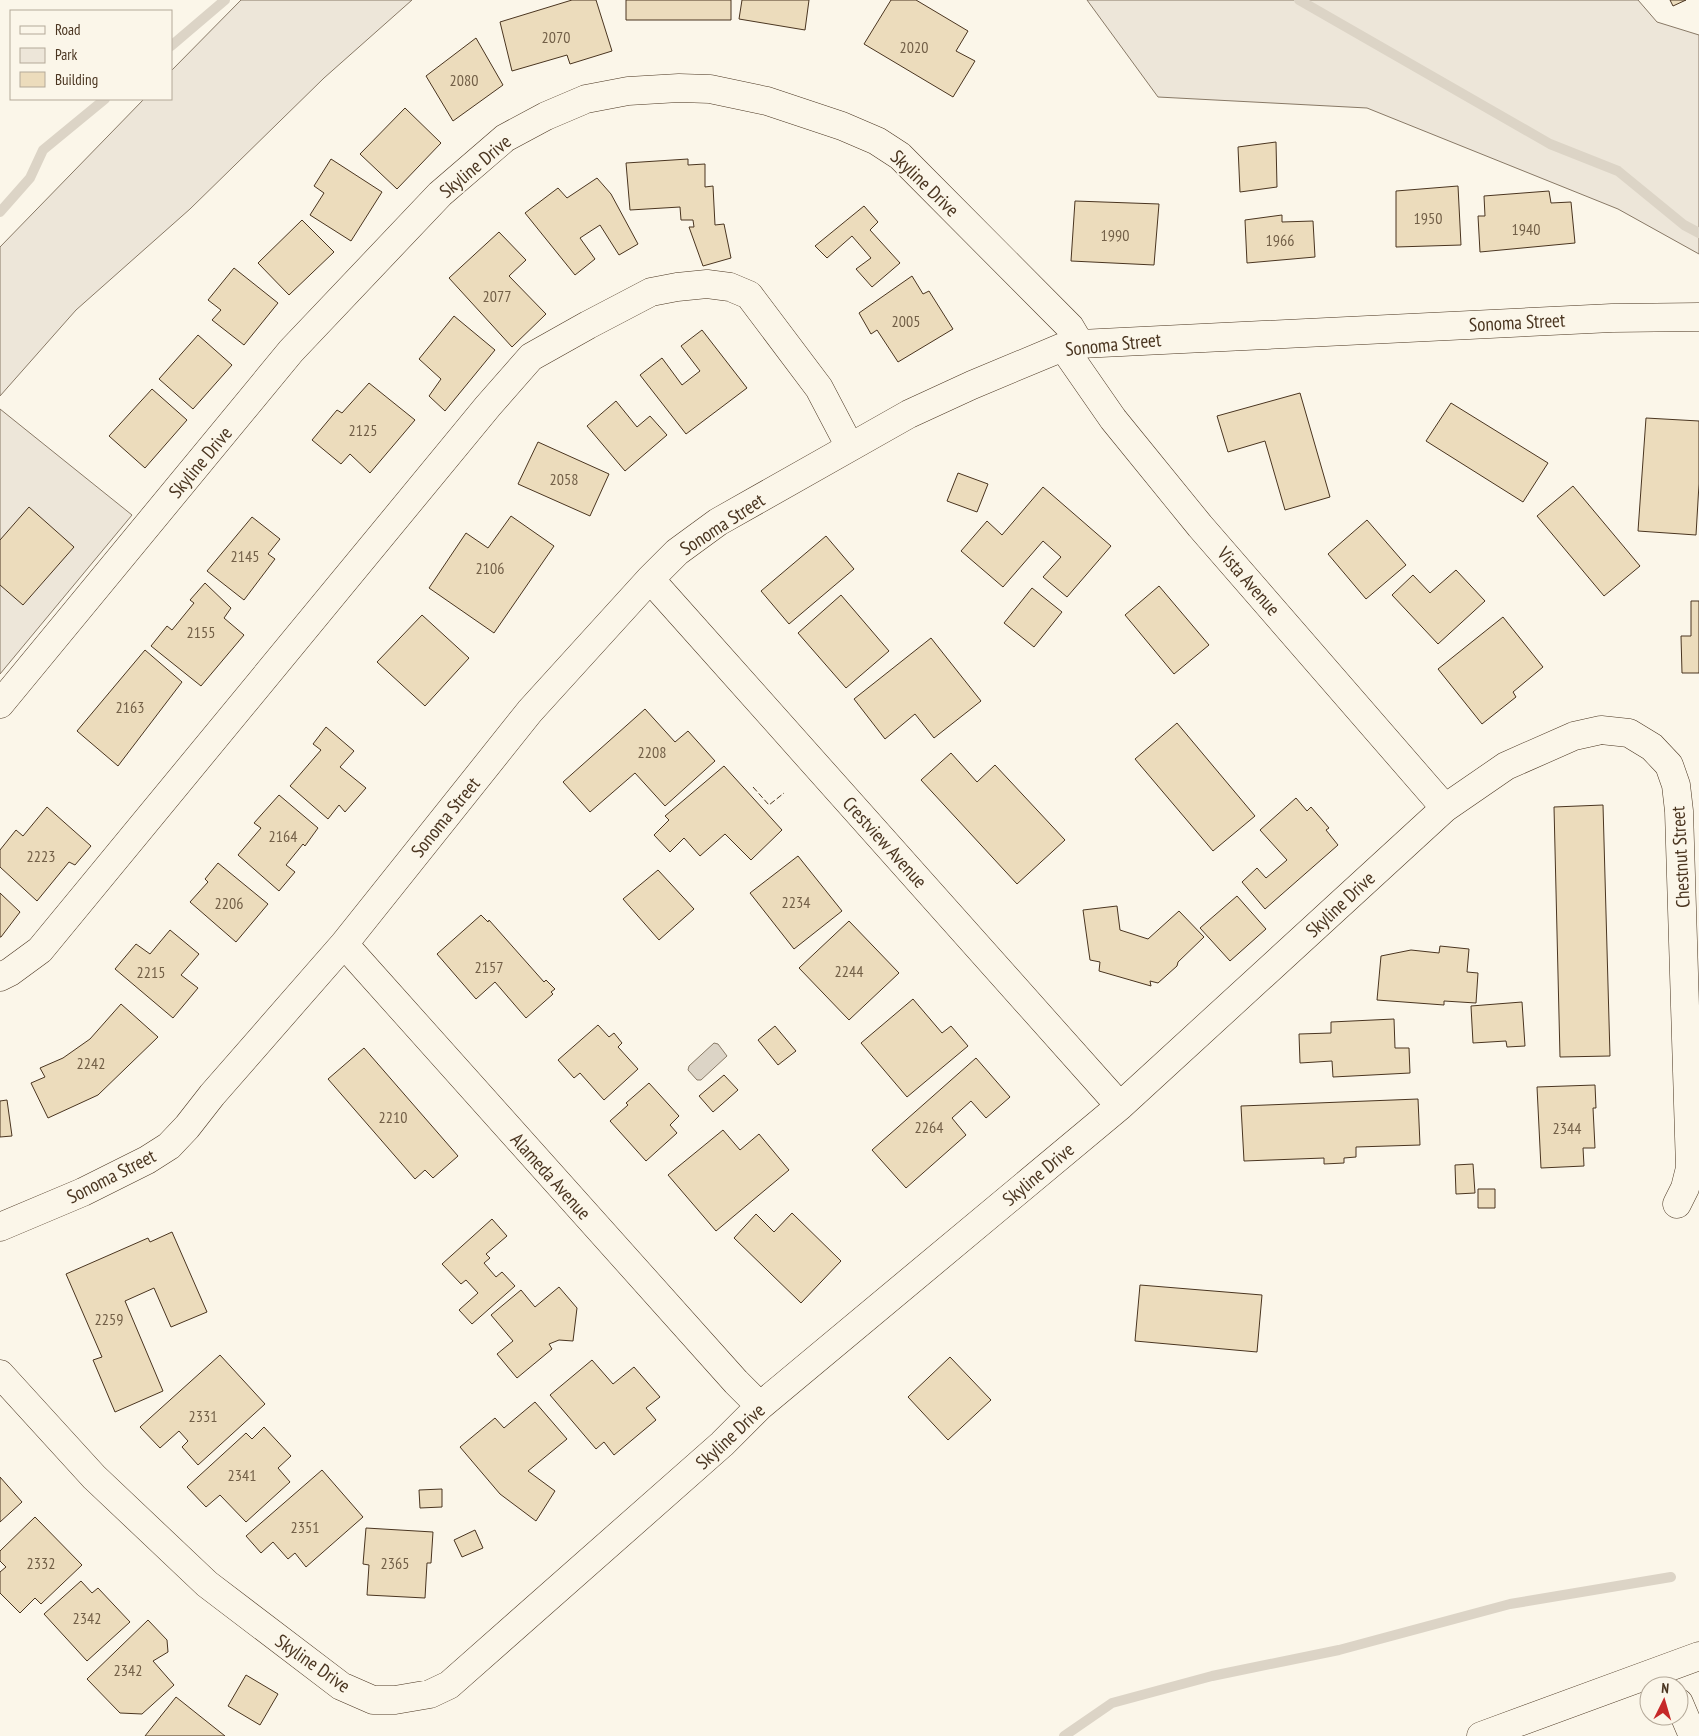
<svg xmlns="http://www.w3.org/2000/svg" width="1699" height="1736" viewBox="0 0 1699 1736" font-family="'PT Sans Narrow',sans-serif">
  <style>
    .green { fill: #ede6d9; stroke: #887966 }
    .water { fill: #dcd4c6; stroke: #887966 }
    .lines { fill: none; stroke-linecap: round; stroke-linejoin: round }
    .stream { stroke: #dcd4c6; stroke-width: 10 }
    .building { fill: #ecdcbc; stroke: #4a3520 }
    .minor-casing { stroke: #4a3520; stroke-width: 29 }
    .minor { stroke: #fbf6e9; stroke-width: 28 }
    .fence { stroke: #4a3520; stroke-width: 1; stroke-dasharray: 6 2.5; stroke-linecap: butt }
    .labels { text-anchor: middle; stroke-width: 4; stroke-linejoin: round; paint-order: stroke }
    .number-label { font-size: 16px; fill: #725f47 }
    .street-label { font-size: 19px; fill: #4a3520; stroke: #fbf6e9 }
  </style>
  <rect width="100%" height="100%" fill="#fbf6e9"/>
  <path class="green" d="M 241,0 L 412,0 L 324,78 L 190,209 L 76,310 L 0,396 L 0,247 L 144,99 L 171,99 L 171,71 Z
    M 1087,0 L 1638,0 L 1657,22 L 1699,35 L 1699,254 L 1618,209 L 1367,108 L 1158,97 Z
    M 0,409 L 132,515 L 0,674 Z"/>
  <path class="water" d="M 714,1043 L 718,1044 L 727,1056 L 701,1080 L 697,1080 L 688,1070 L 689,1066 Z"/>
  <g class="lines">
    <path class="stream" d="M 1299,0 L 1550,144 L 1618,171 L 1684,225 L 1699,233
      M 171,46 L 225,0
      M 0,212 L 30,178 L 43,150 L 105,99
      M 1064,1736 L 1112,1703 L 1212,1676 L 1339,1650 L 1510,1604 L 1671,1577"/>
  </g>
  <path class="building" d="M 572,0 L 596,0 L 612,51 L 570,64 L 567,55 L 512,71 L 500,22 Z
    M 626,0 L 731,0 L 731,20 L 626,20 Z
    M 742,0 L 809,0 L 805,30 L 739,19 Z
    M 891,0 L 916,0 L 968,31 L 956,51 L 975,61 L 953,97 L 864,44 Z
    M 1670,0 L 1686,0 L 1673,6 Z
    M 476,38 L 503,85 L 453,121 L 426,76 Z
    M 405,108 L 441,143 L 397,189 L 360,154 Z
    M 1276,142 L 1277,187 L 1240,192 L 1238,147 Z
    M 331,159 L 382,192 L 351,241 L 310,215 L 324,193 L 314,186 Z
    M 688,159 L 688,165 L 705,164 L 705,187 L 713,186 L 715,225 L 724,224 L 731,258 L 703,266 L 689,227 L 694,227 L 693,220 L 681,220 L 680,207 L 630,210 L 626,163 Z
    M 597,178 L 611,194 L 638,244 L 619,255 L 600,225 L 580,238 L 595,259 L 575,275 L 525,213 L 558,188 L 567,198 Z
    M 1458,186 L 1461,245 L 1396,247 L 1396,191 Z
    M 1549,191 L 1551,203 L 1571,202 L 1575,243 L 1480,252 L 1478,216 L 1485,216 L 1484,196 Z
    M 1075,201 L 1159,204 L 1154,265 L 1071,261 Z
    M 864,206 L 878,222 L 870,230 L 900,263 L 872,287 L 856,269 L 871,258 L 852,236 L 827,258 L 815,246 Z
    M 1282,215 L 1282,222 L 1313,221 L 1315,257 L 1247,263 L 1245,220 Z
    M 302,220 L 334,252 L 289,295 L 258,263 Z
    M 499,232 L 526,260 L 509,276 L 546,314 L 512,347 L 449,278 Z
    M 234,268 L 278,303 L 244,345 L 212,320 L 221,310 L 208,300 Z
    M 912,276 L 923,294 L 929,291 L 953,329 L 898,362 L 877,330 L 871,334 L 859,313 Z
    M 454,316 L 495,350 L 445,411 L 429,396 L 441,379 L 419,359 Z
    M 702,330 L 747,388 L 686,434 L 640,375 L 662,358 L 682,385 L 700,371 L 681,346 Z
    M 198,335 L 232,365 L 193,409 L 159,379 Z
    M 369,383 L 415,420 L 370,473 L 350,454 L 341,464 L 312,440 L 337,410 L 342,413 Z
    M 152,389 L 187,420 L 145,468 L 109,436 Z
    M 1300,393 L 1330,497 L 1285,510 L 1265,441 L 1228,452 L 1217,416 Z
    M 616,401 L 637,427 L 650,416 L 667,435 L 625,471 L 587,426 Z
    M 1451,403 L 1548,463 L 1523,502 L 1426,441 Z
    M 1646,418 L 1699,421 L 1699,484 L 1696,535 L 1638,531 Z
    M 538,442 L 609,474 L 590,516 L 518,484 Z
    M 958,473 L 988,484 L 977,512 L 947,501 Z
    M 1573,486 L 1640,566 L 1604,596 L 1537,516 Z
    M 1043,487 L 1111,546 L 1067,597 L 1043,577 L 1061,557 L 1043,541 L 1003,587 L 961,551 L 987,521 L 1002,535 Z
    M 29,507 L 74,547 L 23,605 L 0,585 L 0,540 Z
    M 511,516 L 554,546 L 494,633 L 429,588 L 466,533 L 488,548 Z
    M 252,517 L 280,539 L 268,554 L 275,559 L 244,600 L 207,571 Z
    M 1367,520 L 1406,565 L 1366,599 L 1328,554 Z
    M 826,536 L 854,569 L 789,624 L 761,591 Z
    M 1456,570 L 1485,601 L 1438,644 L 1392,595 L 1413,575 L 1430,593 Z
    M 205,583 L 231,608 L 224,618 L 244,635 L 201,686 L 151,646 L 167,626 L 172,630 L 194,603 L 190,600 Z
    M 1159,586 L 1209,645 L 1174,674 L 1125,615 Z
    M 1032,588 L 1062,612 L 1034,647 L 1004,623 Z
    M 841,595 L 889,651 L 846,688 L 798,633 Z
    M 1691,601 L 1699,601 L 1699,673 L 1682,673 L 1681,636 L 1691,636 Z
    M 422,615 L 469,658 L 425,706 L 377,662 Z
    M 1503,617 L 1543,667 L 1513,692 L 1516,697 L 1482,724 L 1438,669 Z
    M 931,638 L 981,701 L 934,738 L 915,714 L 885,739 L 854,699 Z
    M 145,650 L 182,682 L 118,766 L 77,731 Z
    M 645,709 L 675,742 L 688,731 L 715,761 L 665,806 L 635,773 L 590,812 L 563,782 Z
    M 1177,723 L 1255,816 L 1213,851 L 1135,759 Z
    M 326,727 L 354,751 L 340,767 L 366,788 L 345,812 L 339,805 L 328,819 L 290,786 L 321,750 L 313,744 Z
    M 951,753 L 977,782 L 995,765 L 1065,840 L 1017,884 L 921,780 Z
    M 724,766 L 782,830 L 751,860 L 725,834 L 700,856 L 684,838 L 670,852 L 654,835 L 669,820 L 665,816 Z
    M 279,795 L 318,828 L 305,846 L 303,844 L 286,865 L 295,872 L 279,891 L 238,855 L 261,828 L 254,823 Z
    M 1296,798 L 1307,811 L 1311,807 L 1329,828 L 1326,830 L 1338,845 L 1265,909 L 1242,882 L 1257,868 L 1266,878 L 1287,860 L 1260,830 Z
    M 1603,805 L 1610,1056 L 1560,1057 L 1554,807 Z
    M 47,807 L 91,846 L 75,865 L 69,862 L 37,901 L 0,867 L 0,850 L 16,830 L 23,836 Z
    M 798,856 L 842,911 L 794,949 L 750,893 Z
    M 218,863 L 268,904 L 236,942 L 190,902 L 208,882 L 205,879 Z
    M 658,870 L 694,909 L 659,940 L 623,899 Z
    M 0,893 L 20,912 L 1,937 L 0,937 Z
    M 1237,896 L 1266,929 L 1230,961 L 1200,928 Z
    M 1117,906 L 1120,930 L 1148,939 L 1179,911 L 1204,937 L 1178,962 L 1177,966 L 1158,983 L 1150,981 L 1151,986 L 1099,971 L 1100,962 L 1090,960 L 1083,910 Z
    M 481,915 L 488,922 L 489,920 L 544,982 L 546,980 L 555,989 L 551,992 L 553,994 L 526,1018 L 495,982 L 476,999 L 437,954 Z
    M 849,921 L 899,973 L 849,1020 L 799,968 Z
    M 170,930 L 199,954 L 181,975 L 198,988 L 173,1018 L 115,969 L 136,944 L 150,954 Z
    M 1440,946 L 1469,949 L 1467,972 L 1478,973 L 1476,1003 L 1444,1001 L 1444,1005 L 1377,1000 L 1381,956 L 1411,950 L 1439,953 Z
    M 913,999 L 942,1033 L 951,1026 L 968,1046 L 907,1097 L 861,1043 Z
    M 1522,1002 L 1525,1046 L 1507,1047 L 1506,1041 L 1473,1043 L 1471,1006 Z
    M 121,1004 L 158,1037 L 98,1095 L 48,1118 L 31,1083 L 45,1077 L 40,1068 L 63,1058 L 90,1039 Z
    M 1394,1019 L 1395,1048 L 1409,1048 L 1410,1073 L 1333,1077 L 1332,1061 L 1300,1063 L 1299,1034 L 1331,1033 L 1331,1022 Z
    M 598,1025 L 609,1037 L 614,1033 L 622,1043 L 618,1047 L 638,1069 L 604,1100 L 580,1073 L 574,1078 L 558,1060 Z
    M 775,1026 L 796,1051 L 778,1065 L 758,1040 Z
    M 364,1048 L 458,1156 L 433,1178 L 425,1170 L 415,1179 L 328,1079 Z
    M 976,1058 L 1010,1097 L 986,1118 L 971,1101 L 952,1118 L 966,1135 L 906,1188 L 872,1150 Z
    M 724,1075 L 738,1090 L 713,1112 L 699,1096 Z
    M 649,1083 L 679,1116 L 670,1125 L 677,1133 L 646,1161 L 610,1121 L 628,1105 L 626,1103 Z
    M 1595,1085 L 1596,1108 L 1593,1108 L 1595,1148 L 1583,1148 L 1584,1166 L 1541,1168 L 1537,1087 Z
    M 1418,1099 L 1420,1145 L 1356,1147 L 1356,1157 L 1344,1158 L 1344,1163 L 1324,1164 L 1324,1158 L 1244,1161 L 1241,1106 Z
    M 7,1100 L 12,1136 L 0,1137 L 0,1101 Z
    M 723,1130 L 740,1150 L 759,1134 L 789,1170 L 716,1231 L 668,1175 Z
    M 1473,1164 L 1475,1193 L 1456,1194 L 1455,1165 Z
    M 1478,1189 L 1495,1189 L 1495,1208 L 1478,1208 Z
    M 792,1213 L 841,1261 L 801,1303 L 734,1238 L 756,1214 L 774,1232 Z
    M 492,1219 L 507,1236 L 486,1254 L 490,1258 L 484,1263 L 496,1277 L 502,1272 L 515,1286 L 472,1324 L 459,1310 L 478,1293 L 466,1280 L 461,1284 L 442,1264 Z
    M 172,1232 L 207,1312 L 171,1327 L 154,1288 L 125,1301 L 163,1391 L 115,1412 L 93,1360 L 102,1357 L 66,1274 L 148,1238 L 150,1242 Z
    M 1140,1285 L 1262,1295 L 1257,1352 L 1135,1341 Z
    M 559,1287 L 577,1308 L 573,1341 L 559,1340 L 549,1344 L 552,1349 L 517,1378 L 497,1354 L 513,1341 L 491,1315 L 521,1290 L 535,1307 Z
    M 220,1355 L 265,1404 L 198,1465 L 182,1447 L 188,1441 L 179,1431 L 160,1448 L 140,1427 Z
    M 950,1357 L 991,1400 L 948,1440 L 908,1397 Z
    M 592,1360 L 613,1384 L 634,1367 L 660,1397 L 646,1408 L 656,1420 L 614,1455 L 604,1442 L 596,1449 L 550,1395 Z
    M 535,1402 L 567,1439 L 528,1471 L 555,1491 L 536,1521 L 500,1494 L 460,1447 L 495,1418 L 504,1428 Z
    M 264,1427 L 291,1456 L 278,1468 L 290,1482 L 246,1522 L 220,1495 L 206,1507 L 187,1487 L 246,1433 L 252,1439 Z
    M 322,1470 L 363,1517 L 306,1567 L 295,1553 L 288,1559 L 273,1542 L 261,1553 L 246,1536 Z
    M 0,1477 L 22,1502 L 0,1522 Z
    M 442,1489 L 442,1507 L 420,1508 L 419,1490 Z
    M 35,1517 L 82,1565 L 41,1604 L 35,1598 L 20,1613 L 0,1593 L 0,1572 L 6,1567 L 0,1561 L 0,1551 Z
    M 366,1528 L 433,1532 L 431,1563 L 427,1563 L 425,1598 L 367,1595 L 369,1565 L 363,1564 Z
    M 475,1530 L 483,1548 L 462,1557 L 454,1540 Z
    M 81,1581 L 92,1593 L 98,1588 L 130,1622 L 87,1661 L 44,1614 Z
    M 148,1620 L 167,1640 L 168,1652 L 153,1661 L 174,1685 L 142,1714 L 120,1713 L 87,1679 Z
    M 246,1675 L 278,1694 L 260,1725 L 228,1706 Z
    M 176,1697 L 225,1736 L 145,1736 Z"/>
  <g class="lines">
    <g class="minor-casing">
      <path id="minor" d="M 1063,347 L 1113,419 L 1200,526 L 1445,808
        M 650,579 L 1120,1106
        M 0,704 L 291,351 L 440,194 L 505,138 L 546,116 L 586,99 L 628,91 L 679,88 L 710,89 L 767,101 L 842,126 L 877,141 L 900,156 L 1070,327 L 1080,344
        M 344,944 L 736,1382 L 760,1406
        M 0,977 L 10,972 L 40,950 L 488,406 L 531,357 L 588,325 L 651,292 L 677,287 L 707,284 L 730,287 L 749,295 L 819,388 L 850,447
        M 0,1227 L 83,1192 L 147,1160 L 169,1146 L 187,1127 L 212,1095 L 344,944 L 530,711 L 650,579 L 677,552 L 718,522 L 909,414 L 972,385 L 1063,347 L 1080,344 L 1612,318 L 1699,317
        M 0,1374 L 94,1477 L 207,1584 L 341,1686 L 373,1700 L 395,1700 L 430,1694 L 449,1685 L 722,1444 L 760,1406 L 1120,1106 L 1445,808 L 1506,766 L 1574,736 L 1601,730 L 1629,733 L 1652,747 L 1669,765 L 1676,785 L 1679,811 L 1690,1168 L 1685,1188 L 1677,1204
        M 1679,1703 L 1693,1736 L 1699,1734
        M 1481,1736 L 1699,1656"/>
    </g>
    <use href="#minor" class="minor"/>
    <path class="fence" d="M 753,787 L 769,805 L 784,793"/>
  </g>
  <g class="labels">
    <g class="number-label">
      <text x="556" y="43">2070</text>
      <text x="914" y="53">2020</text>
      <text x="464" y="86">2080</text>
      <text x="1428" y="224">1950</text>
      <text x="1526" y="235">1940</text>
      <text x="1115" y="241">1990</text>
      <text x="1280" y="246">1966</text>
      <text x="497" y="302">2077</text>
      <text x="906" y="327">2005</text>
      <text x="363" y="436">2125</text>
      <text x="564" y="485">2058</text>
      <text x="245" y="562">2145</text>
      <text x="490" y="574">2106</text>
      <text x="201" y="638">2155</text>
      <text x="130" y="713">2163</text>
      <text x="652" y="758">2208</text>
      <text x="283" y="842">2164</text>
      <text x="41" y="862">2223</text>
      <text x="796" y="908">2234</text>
      <text x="229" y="909">2206</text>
      <text x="489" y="973">2157</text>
      <text x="849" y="977">2244</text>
      <text x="151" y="978">2215</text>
      <text x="91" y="1069">2242</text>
      <text x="393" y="1123">2210</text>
      <text x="929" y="1133">2264</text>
      <text x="1567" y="1134">2344</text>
      <text x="109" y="1325">2259</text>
      <text x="203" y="1422">2331</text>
      <text x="242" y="1481">2341</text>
      <text x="305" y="1533">2351</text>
      <text x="41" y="1569">2332</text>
      <text x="395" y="1569">2365</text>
      <text x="87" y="1624">2342</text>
      <text x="128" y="1676">2342</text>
    </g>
    <g class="street-label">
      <text transform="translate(475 166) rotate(-40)" y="7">Skyline Drive</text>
      <text transform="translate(925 183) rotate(44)" y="7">Skyline Drive</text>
      <text transform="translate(1517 322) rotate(-3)" y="7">Sonoma Street</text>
      <text transform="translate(1113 344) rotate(-6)" y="7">Sonoma Street</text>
      <text transform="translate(200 462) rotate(-50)" y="7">Skyline Drive</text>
      <text transform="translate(722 524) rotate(-33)" y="7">Sonoma Street</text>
      <text transform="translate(1249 581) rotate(49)" y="7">Vista Avenue</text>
      <text transform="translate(445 817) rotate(-51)" y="7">Sonoma Street</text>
      <text transform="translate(885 842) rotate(48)" y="7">Crestview Avenue</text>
      <text transform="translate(1680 857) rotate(-93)" y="7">Chestnut Street</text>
      <text transform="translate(1340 904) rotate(-43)" y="7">Skyline Drive</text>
      <text transform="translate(1038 1174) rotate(-40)" y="7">Skyline Drive</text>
      <text transform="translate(111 1176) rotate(-27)" y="7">Sonoma Street</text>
      <text transform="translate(551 1176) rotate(48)" y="7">Alameda Avenue</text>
      <text transform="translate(730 1436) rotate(-43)" y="7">Skyline Drive</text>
      <text transform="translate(313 1663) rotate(35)" y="7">Skyline Drive</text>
    </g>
  </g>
  <rect x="10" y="10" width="162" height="90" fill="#fbf6e9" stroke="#b4a999"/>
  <rect x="20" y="26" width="25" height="8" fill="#fbf6e9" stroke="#b4a999"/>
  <text x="55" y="35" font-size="15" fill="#4a3520">Road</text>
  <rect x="20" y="48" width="25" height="15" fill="#ede6d9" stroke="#b4a999"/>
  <text x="55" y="60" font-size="15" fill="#4a3520">Park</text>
  <rect x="20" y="72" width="25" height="15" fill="#ecdcbc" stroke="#b4a999"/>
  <text x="55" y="85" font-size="15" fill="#4a3520">Building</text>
  <g transform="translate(1664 1701) rotate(5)"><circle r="24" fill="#fbf6e9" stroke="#b4a999"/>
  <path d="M0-4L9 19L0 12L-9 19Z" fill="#c62828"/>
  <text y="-8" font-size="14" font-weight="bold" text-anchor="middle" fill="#4a3520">N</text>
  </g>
</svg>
